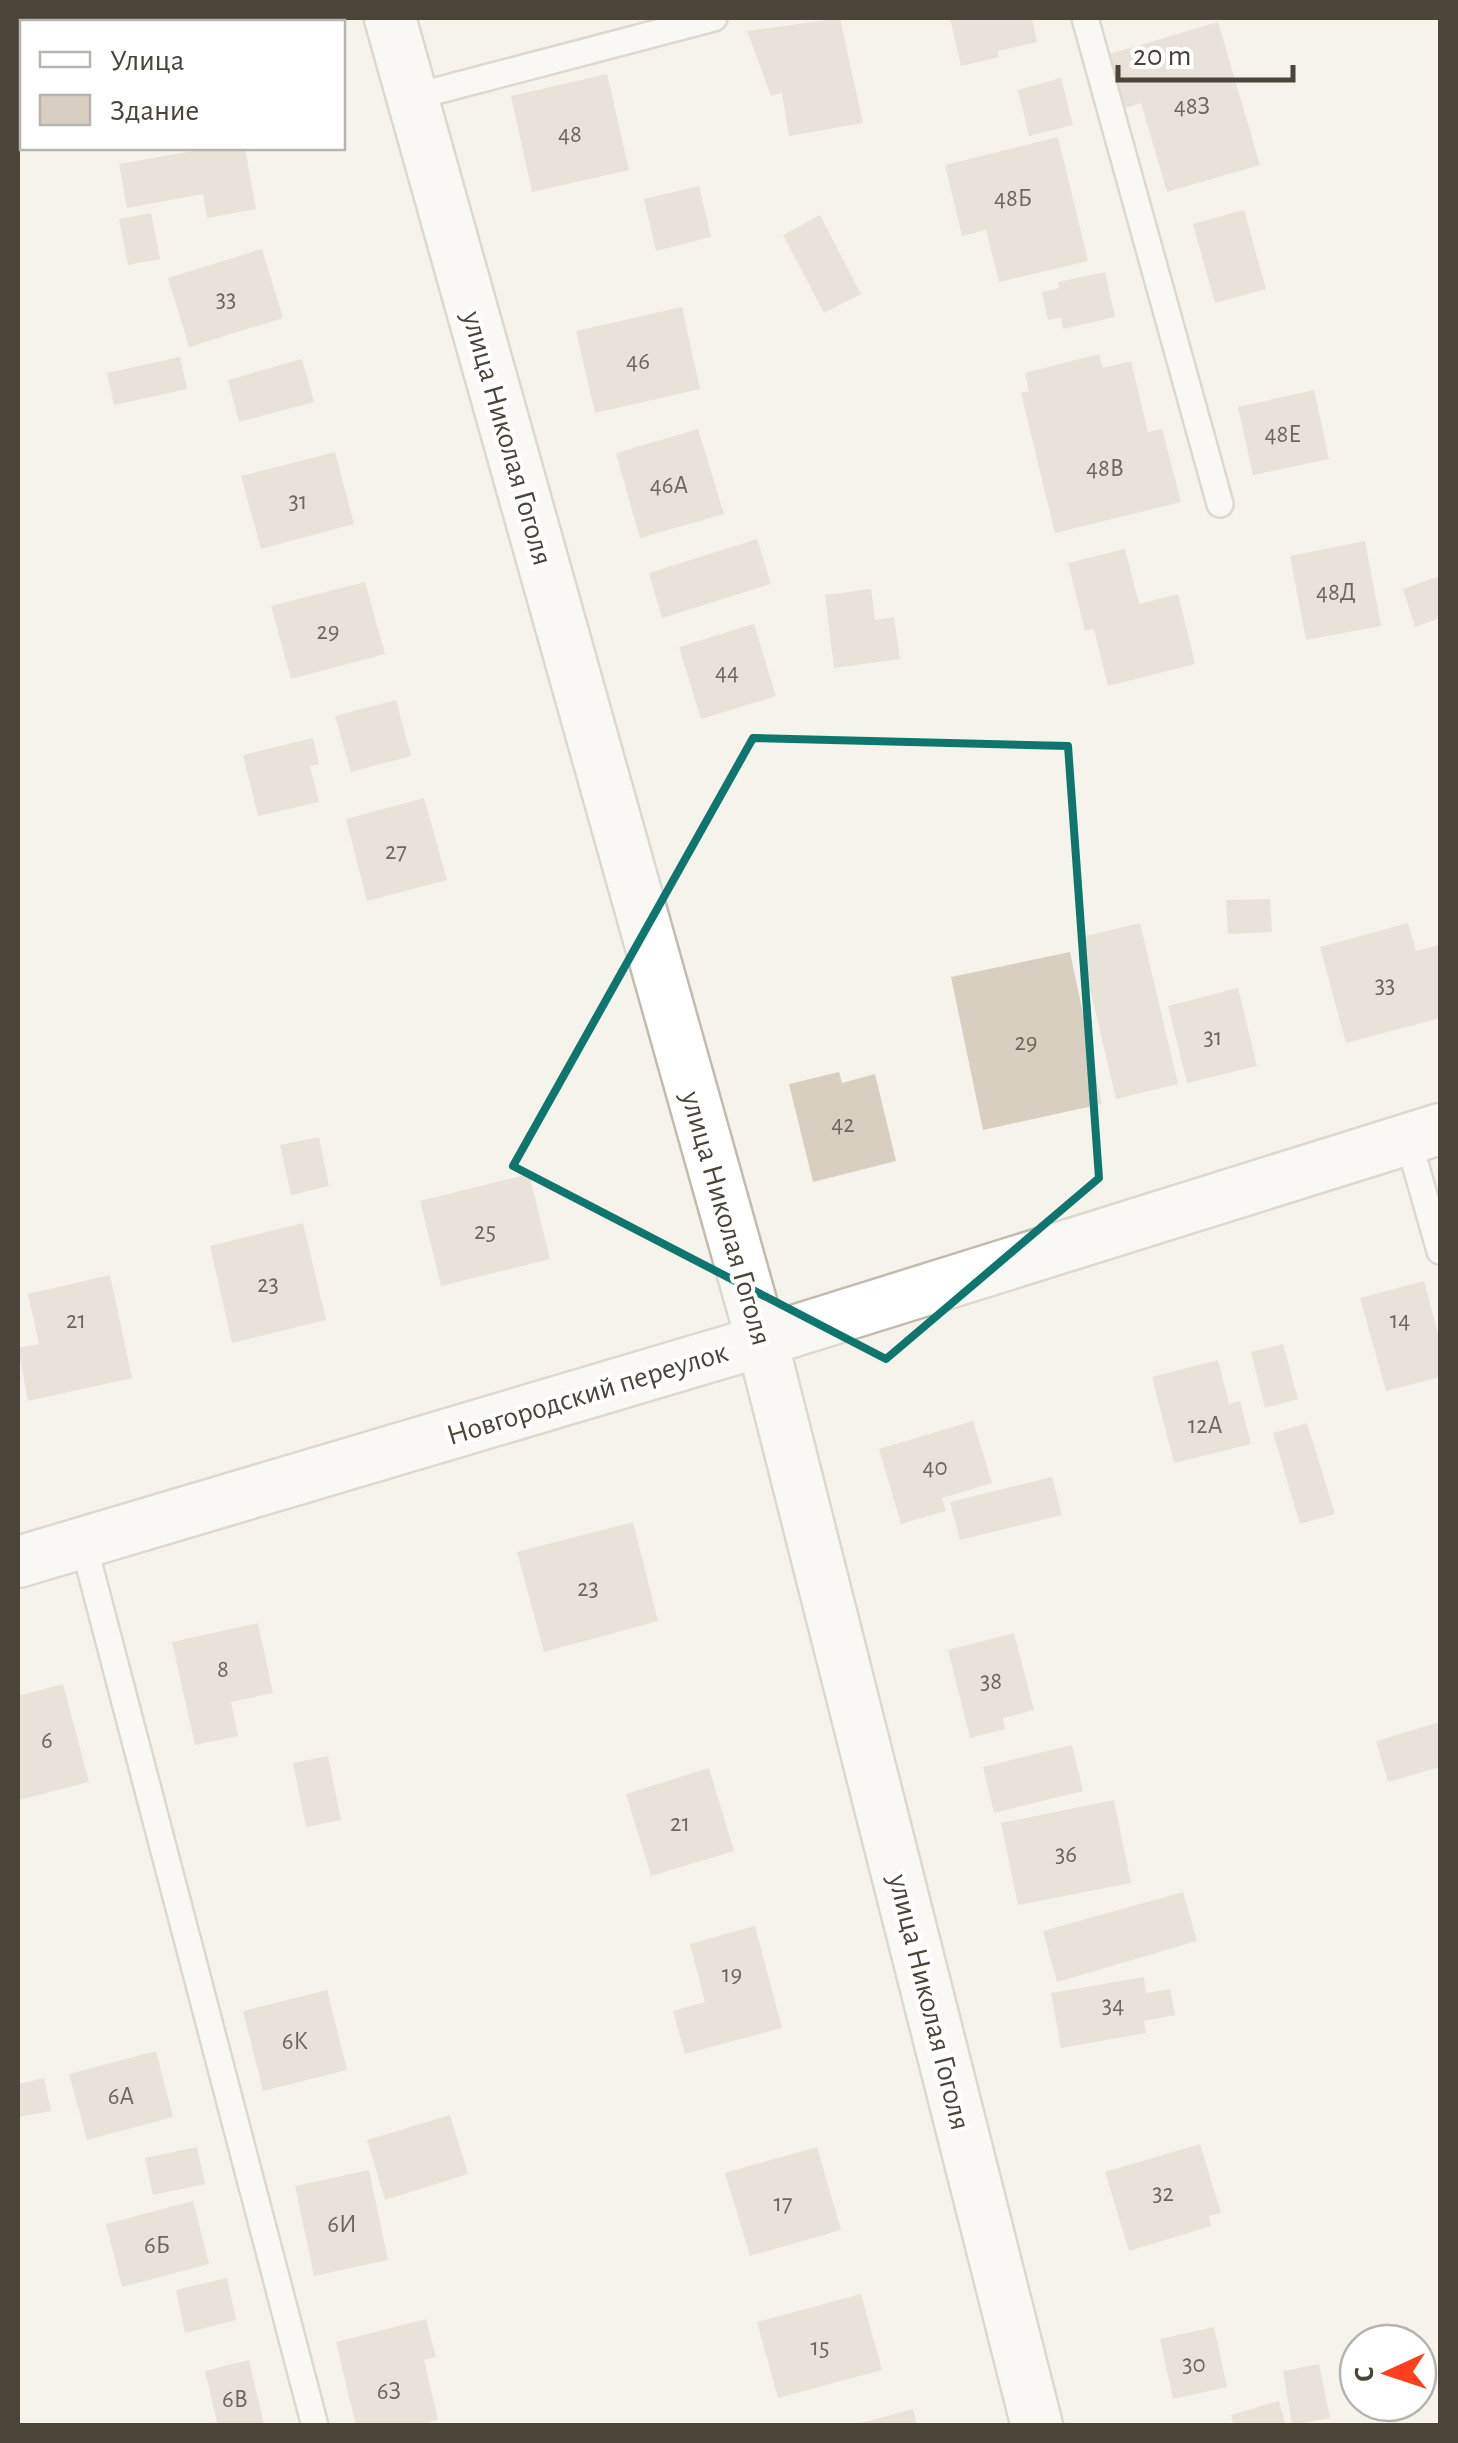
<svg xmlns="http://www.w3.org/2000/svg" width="1458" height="2443" viewBox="0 0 1458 2443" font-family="'Alegreya Sans',sans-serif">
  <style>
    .building { fill: #d8cfc1 }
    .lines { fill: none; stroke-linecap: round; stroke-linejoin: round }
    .lane-casing { stroke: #c2bbae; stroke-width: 30 }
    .street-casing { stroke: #c2bbae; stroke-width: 55 }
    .lane { stroke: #fff; stroke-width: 25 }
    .street { stroke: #fff; stroke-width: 50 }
    .marked { fill: none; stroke: #0f766e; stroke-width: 8; stroke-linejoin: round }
    .labels { text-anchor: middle; stroke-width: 8; stroke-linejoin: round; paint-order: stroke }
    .number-label { font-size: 25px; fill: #6e675b }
    .street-label { font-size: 30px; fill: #4b4439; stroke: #fff }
  </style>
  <rect width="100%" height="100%" fill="#f6f3ec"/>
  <path class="building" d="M 192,18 L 207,18 L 208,22 L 176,22 Z
    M 840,18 L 863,123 L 789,136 L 782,93 L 771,96 L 747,31 Z
    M 950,18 L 1032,18 L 1037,42 L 998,51 L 999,57 L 961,66 Z
    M 1218,22 L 1260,165 L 1167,192 L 1141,103 L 1125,108 L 1110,54 Z
    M 607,74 L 629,170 L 532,192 L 511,96 Z
    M 1061,78 L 1073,125 L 1029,136 L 1018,90 Z
    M 1058,137 L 1088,261 L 999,282 L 986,230 L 962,236 L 945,165 Z
    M 209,148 L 245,148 L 256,209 L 207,218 L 203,194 L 127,208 L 119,164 Z
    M 699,186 L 711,237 L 656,251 L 644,199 Z
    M 1244,210 L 1266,289 L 1215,303 L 1193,224 Z
    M 151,213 L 160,259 L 128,265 L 119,219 Z
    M 820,215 L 861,294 L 824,313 L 783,235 Z
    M 262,249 L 283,318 L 189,347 L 168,278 Z
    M 1105,272 L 1115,317 L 1063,329 L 1061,318 L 1048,320 L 1042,292 L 1059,288 L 1058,282 Z
    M 682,307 L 700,389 L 595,413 L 576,331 Z
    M 1099,354 L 1103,368 L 1131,361 L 1148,432 L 1162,429 L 1181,502 L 1055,533 L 1021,393 L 1029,391 L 1025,373 Z
    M 180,357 L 187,389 L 114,405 L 107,373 Z
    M 302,359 L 314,402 L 239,422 L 228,380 Z
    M 1314,390 L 1329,459 L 1253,475 L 1238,407 Z
    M 698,429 L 724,514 L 640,538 L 616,453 Z
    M 335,452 L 354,524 L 261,549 L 241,476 Z
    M 757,539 L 771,584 L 662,618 L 649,573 Z
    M 1365,541 L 1381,626 L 1306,640 L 1290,556 Z
    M 1125,549 L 1139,604 L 1178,594 L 1195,664 L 1108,686 L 1094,629 L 1085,631 L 1068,563 Z
    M 1440,576 L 1440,618 L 1415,627 L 1403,589 Z
    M 365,582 L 385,654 L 291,679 L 271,606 Z
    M 871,589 L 875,620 L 894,617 L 900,659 L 834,668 L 825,595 Z
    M 754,624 L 776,696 L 701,719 L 679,647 Z
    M 396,700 L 411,756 L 351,772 L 335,716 Z
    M 313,738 L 319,764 L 310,766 L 319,802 L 258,816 L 243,755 Z
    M 424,798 L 447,880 L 367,901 L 346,819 Z
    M 1270,899 L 1272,932 L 1228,934 L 1226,900 Z
    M 1140,923 L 1178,1084 L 1116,1099 L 1078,938 Z
    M 1408,923 L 1416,951 L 1439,945 L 1440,1018 L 1346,1043 L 1320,947 Z
    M 1070,952 L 1102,1104 L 983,1130 L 951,977 Z
    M 1238,988 L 1257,1066 L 1187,1083 L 1168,1006 Z
    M 839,1072 L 842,1083 L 875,1074 L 896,1161 L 813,1182 L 789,1084 Z
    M 319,1137 L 329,1186 L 291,1195 L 280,1145 Z
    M 529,1174 L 550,1259 L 441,1286 L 420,1201 Z
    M 303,1223 L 326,1320 L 232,1343 L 210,1246 Z
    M 110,1275 L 132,1378 L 28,1401 L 18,1348 L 39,1344 L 28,1294 Z
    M 1424,1281 L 1440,1341 L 1440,1377 L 1386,1391 L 1360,1298 Z
    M 1283,1344 L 1298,1399 L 1265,1408 L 1251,1352 Z
    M 1218,1360 L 1229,1404 L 1240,1401 L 1251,1444 L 1174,1463 L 1152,1377 Z
    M 973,1421 L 992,1483 L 942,1498 L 946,1511 L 901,1524 L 879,1449 Z
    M 1307,1423 L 1335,1514 L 1300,1524 L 1273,1433 Z
    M 1052,1477 L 1062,1515 L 960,1540 L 950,1502 Z
    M 633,1522 L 658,1621 L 544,1652 L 517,1552 Z
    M 258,1623 L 273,1693 L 231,1702 L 238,1736 L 195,1745 L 172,1642 Z
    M 1014,1633 L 1034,1710 L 1003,1718 L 1005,1729 L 970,1738 L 948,1650 Z
    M 63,1684 L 89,1782 L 19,1800 L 18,1696 Z
    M 1440,1722 L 1440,1767 L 1388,1782 L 1376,1741 Z
    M 1072,1745 L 1083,1791 L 994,1813 L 983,1767 Z
    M 328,1756 L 341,1820 L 306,1827 L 293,1763 Z
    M 709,1768 L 734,1851 L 651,1876 L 626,1794 Z
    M 1114,1800 L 1131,1883 L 1018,1905 L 1001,1823 Z
    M 1183,1892 L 1197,1941 L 1057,1982 L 1043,1931 Z
    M 755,1926 L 782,2028 L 685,2054 L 673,2011 L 705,2002 L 690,1944 Z
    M 1144,1977 L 1146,1993 L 1170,1989 L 1175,2015 L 1144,2021 L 1146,2033 L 1061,2048 L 1051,1993 Z
    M 327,1990 L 347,2070 L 263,2091 L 243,2011 Z
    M 156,2051 L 173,2117 L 87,2140 L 69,2074 Z
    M 44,2078 L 51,2111 L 18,2117 L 18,2084 Z
    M 450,2115 L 468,2174 L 385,2200 L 367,2140 Z
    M 1200,2144 L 1221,2213 L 1209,2216 L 1211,2226 L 1129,2251 L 1105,2172 Z
    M 197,2147 L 205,2184 L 153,2195 L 145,2158 Z
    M 817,2147 L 841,2230 L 750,2256 L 725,2173 Z
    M 369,2170 L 388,2260 L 314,2276 L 295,2186 Z
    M 193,2201 L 209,2264 L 122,2287 L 106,2224 Z
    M 227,2278 L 236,2320 L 185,2333 L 176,2290 Z
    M 861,2294 L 882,2370 L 778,2398 L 757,2322 Z
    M 426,2319 L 436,2357 L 424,2360 L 438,2420 L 418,2426 L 356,2426 L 336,2342 Z
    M 1214,2327 L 1227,2387 L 1173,2399 L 1160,2339 Z
    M 249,2360 L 264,2425 L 218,2426 L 205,2371 Z
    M 1319,2364 L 1330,2418 L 1292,2425 L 1283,2371 Z
    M 1279,2401 L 1286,2426 L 1234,2426 L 1231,2415 Z
    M 913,2409 L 917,2426 L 857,2426 L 857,2424 Z"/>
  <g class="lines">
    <g class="lane-casing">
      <path id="lane" d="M 1085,18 L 1220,504
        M 413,97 L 714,18
        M 1408,1139 L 1440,1251
        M 83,1542 L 315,2426"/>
    </g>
    <g class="street-casing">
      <path id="street" d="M 390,18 L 762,1341 L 1037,2426
        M 18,1562 L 762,1341 L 1440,1129"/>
    </g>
    <use href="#lane" class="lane"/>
    <use href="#street" class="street"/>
  </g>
  <path d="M0 0H1458V2443H0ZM 753,738 L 1068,746 L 1099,1178 L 886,1359 L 513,1166 Z" fill="#f6f3ec" fill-opacity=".55" fill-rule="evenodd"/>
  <path class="marked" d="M 753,738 L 1068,746 L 1099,1178 L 886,1359 L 513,1166 Z"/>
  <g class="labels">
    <g class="number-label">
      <text x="1192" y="114">48З</text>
      <text x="570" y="142">48</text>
      <text x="1013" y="206">48Б</text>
      <text x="226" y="307">33</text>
      <text x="638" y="369">46</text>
      <text x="1283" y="442">48Е</text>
      <text x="1105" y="476">48В</text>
      <text x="669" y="493">46А</text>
      <text x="298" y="509">31</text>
      <text x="1336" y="600">48Д</text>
      <text x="328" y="639">29</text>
      <text x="727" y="680">44</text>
      <text x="396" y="859">27</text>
      <text x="1385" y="993">33</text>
      <text x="1213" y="1045">31</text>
      <text x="1026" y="1050">29</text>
      <text x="843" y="1132">42</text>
      <text x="485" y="1239">25</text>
      <text x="268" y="1292">23</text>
      <text x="76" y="1328">21</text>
      <text x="1400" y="1328">14</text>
      <text x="1205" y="1433">12А</text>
      <text x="935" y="1475">40</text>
      <text x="588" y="1596">23</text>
      <text x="223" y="1677">8</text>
      <text x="991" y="1689">38</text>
      <text x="47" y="1748">6</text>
      <text x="680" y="1831">21</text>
      <text x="1066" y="1862">36</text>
      <text x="732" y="1982">19</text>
      <text x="1113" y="2013">34</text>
      <text x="295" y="2049">6К</text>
      <text x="121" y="2104">6А</text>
      <text x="1163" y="2201">32</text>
      <text x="783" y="2211">17</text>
      <text x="342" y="2232">6И</text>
      <text x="157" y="2253">6Б</text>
      <text x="820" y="2355">15</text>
      <text x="1194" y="2372">30</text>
      <text x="389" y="2399">6З</text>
      <text x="235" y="2407">6В</text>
    </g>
    <g class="street-label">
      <text transform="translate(508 438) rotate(74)" y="10">улица Николая Гоголя</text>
      <text transform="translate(727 1218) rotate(74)" y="10">улица Николая Гоголя</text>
      <text transform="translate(587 1393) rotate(-17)" y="10">Новгородский переулок</text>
      <text transform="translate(930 2002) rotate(76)" y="10">улица Николая Гоголя</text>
    </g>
  </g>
  <rect width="1458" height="2443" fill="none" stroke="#4b4439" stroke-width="40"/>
  <rect x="20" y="20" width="325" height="130" fill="#ffffff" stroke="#b7b4b0" stroke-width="2.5"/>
  <rect x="40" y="52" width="50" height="15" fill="#ffffff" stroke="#b7b4b0" stroke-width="2.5"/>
  <text x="110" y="70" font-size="30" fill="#4b4439">Улица</text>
  <rect x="40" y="95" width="50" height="30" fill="#d8cfc1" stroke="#b7b4b0" stroke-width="2.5"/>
  <text x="110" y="120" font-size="30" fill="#4b4439">Здание</text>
  <g transform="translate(1388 2373) rotate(267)"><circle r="48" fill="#ffffff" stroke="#b7b4b0" stroke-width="2.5"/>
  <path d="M0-8L18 38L0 25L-18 38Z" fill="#fc3f1d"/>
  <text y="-15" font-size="28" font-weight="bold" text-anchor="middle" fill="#4b4439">С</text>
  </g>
  <path d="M1118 65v15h175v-15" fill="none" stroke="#4b4439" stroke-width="5"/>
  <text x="1133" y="65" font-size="30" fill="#4b4439" stroke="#ffffff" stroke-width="8" paint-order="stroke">20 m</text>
</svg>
